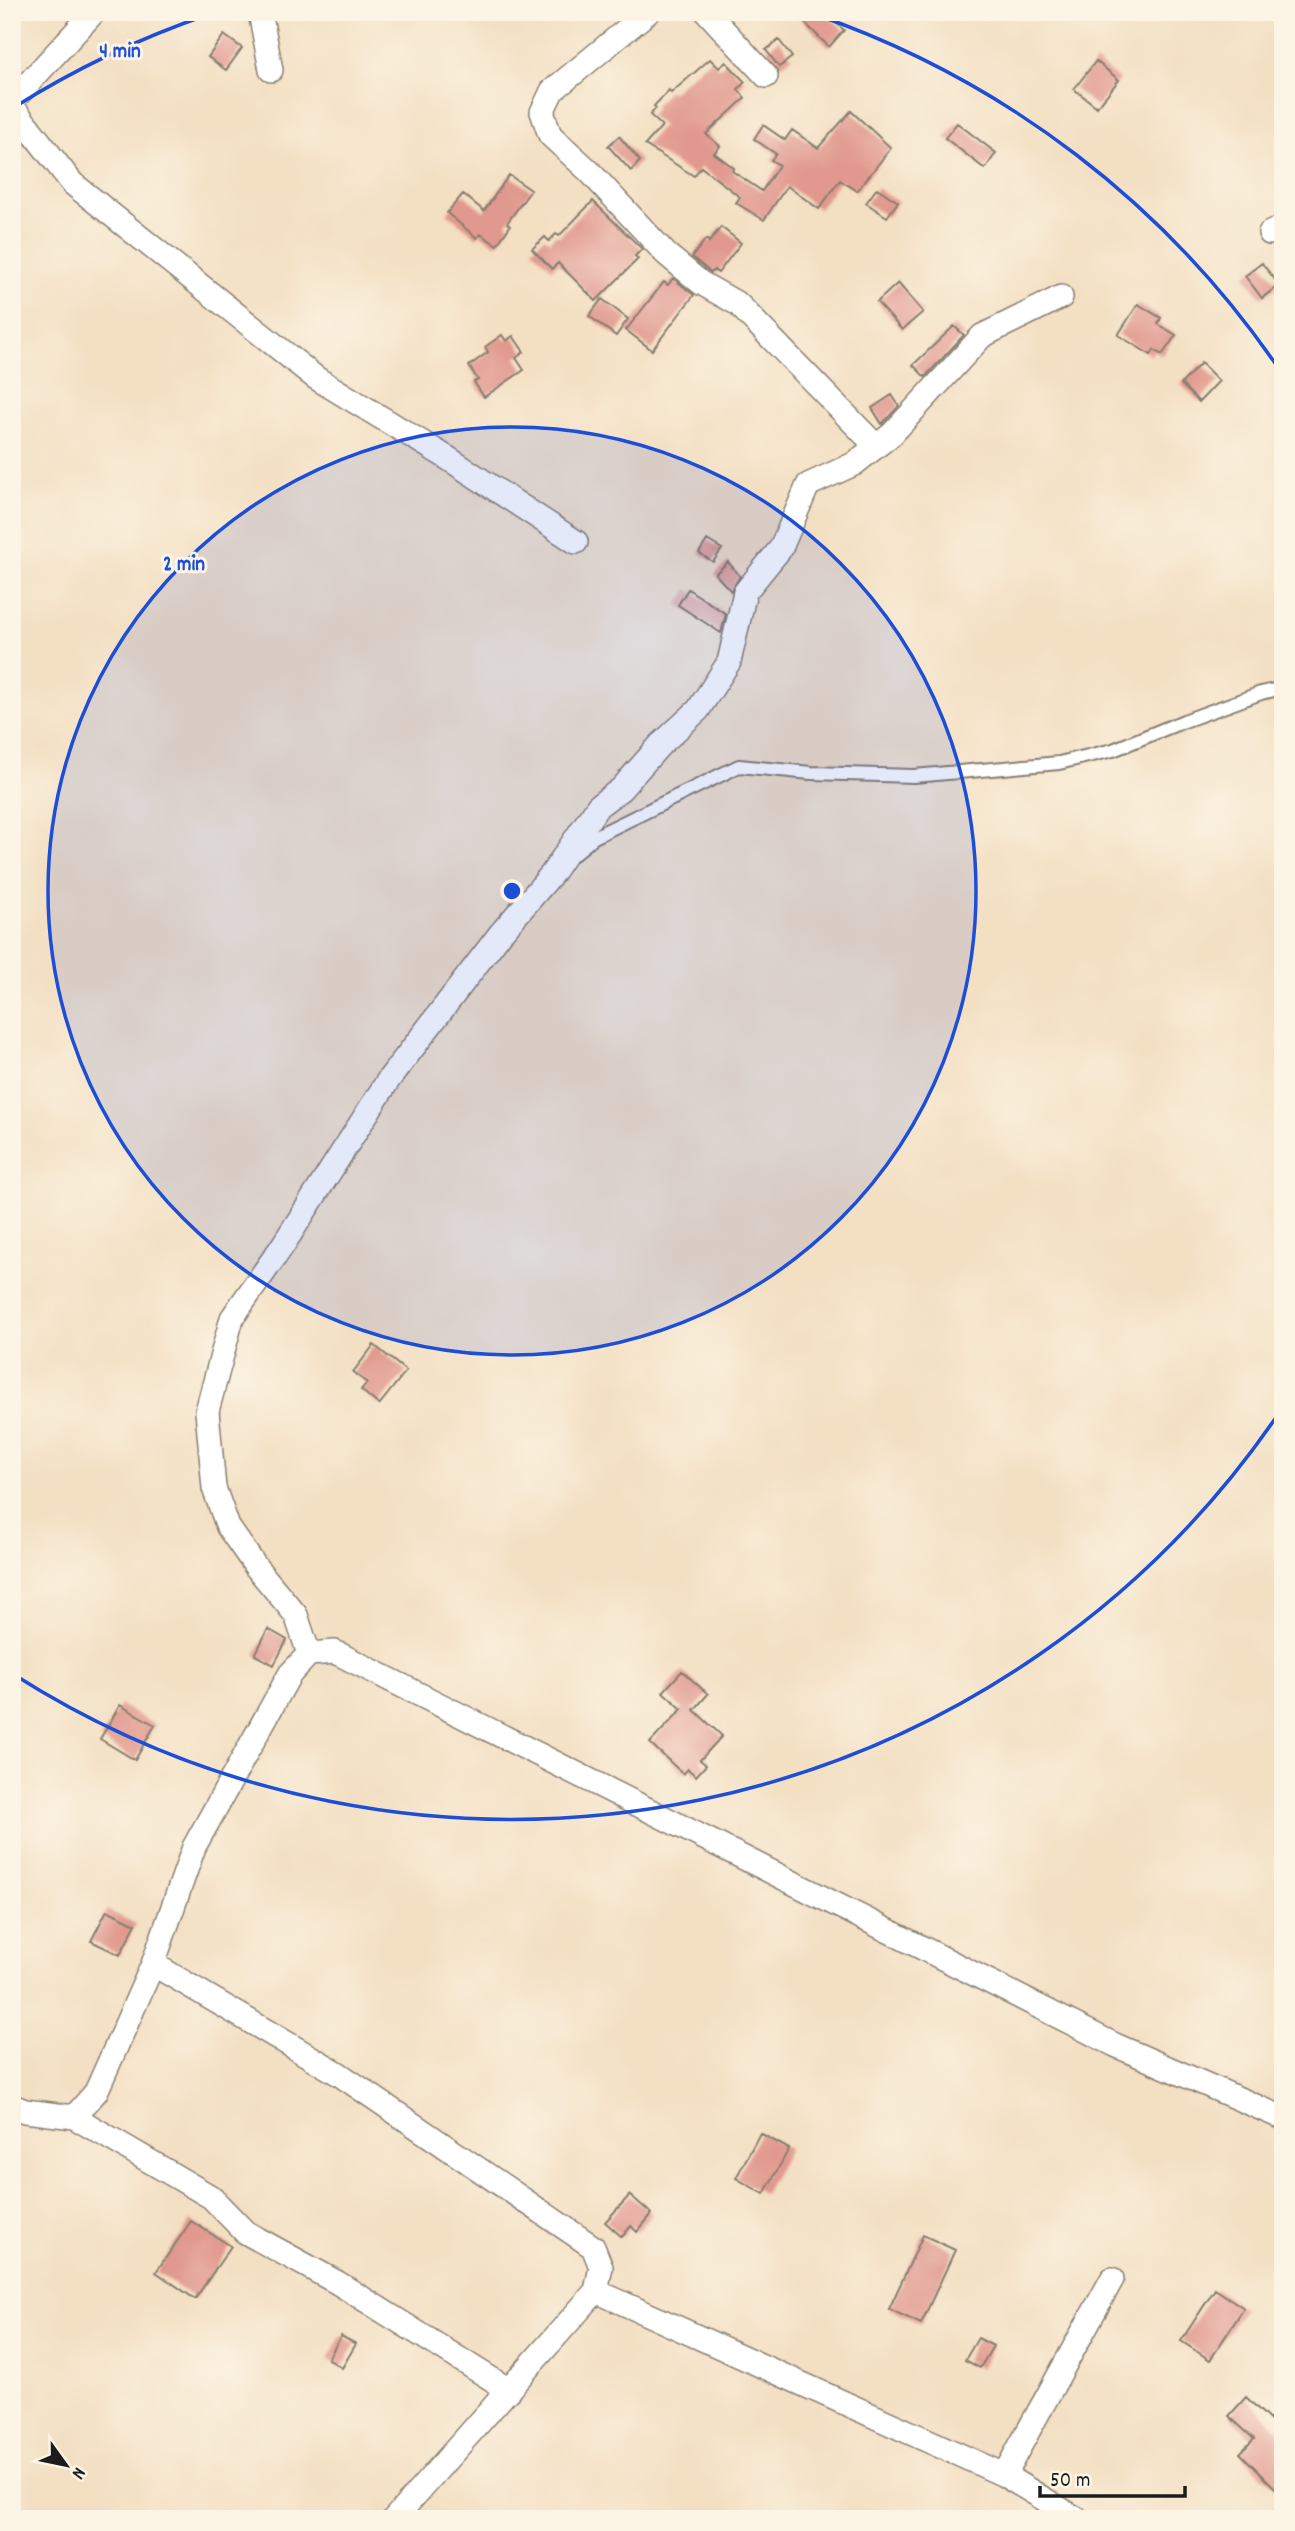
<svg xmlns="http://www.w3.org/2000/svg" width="1295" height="2531" viewBox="0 0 1295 2531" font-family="Dekko,sans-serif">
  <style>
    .building { fill: #e1988e }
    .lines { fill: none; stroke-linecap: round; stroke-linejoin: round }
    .lane-casing { stroke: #887e6f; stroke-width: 16 }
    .street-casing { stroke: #887e6f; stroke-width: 26 }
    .lane { stroke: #fff; stroke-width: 12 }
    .street { stroke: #fff; stroke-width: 23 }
    .ring { fill: none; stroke: #1d4ed8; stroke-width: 3.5 }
    .centre { fill: #1d4ed8; stroke: #fcf5e5; stroke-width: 3.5 }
    .ring-label { font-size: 21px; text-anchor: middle; font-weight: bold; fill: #1d4ed8; stroke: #fcf5e5; stroke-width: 6; stroke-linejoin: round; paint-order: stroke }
  </style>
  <rect width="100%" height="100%" fill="#fcf5e5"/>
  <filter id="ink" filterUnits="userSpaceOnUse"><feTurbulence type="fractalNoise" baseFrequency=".0143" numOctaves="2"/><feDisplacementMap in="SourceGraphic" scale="14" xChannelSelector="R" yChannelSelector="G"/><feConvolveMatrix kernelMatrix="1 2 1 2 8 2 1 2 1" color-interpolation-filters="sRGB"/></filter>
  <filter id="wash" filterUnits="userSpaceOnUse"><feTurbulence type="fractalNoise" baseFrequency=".00686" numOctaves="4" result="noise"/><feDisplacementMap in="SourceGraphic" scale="28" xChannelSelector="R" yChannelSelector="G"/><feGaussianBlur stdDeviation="1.57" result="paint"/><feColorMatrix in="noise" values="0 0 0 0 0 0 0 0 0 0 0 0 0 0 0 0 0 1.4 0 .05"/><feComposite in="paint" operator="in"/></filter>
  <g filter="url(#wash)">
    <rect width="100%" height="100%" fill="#f3dfc2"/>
    <g id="blocks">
      <path class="building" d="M 794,12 L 824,12 L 844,30 L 829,47 Z
        M 224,35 L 242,48 L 226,70 L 208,57 Z
        M 779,40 L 792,57 L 779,67 L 766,50 Z
        M 710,59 L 719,68 L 726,62 L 745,82 L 738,89 L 745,98 L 706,134 L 720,146 L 714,153 L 734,168 L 732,171 L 762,191 L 779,165 L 771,160 L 776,154 L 754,139 L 763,125 L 785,140 L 792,130 L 818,148 L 851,111 L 891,148 L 857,191 L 840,180 L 819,209 L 787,186 L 764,220 L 736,203 L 740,197 L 701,167 L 694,176 L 645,145 L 662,126 L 650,115 L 656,108 L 654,106 L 669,90 L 671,93 Z
        M 1096,61 L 1119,80 L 1097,107 L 1074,89 Z
        M 957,123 L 996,153 L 985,169 L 945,138 Z
        M 619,136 L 640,161 L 631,171 L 608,146 Z
        M 509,175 L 531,190 L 507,223 L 510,226 L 497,245 L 480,234 L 477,238 L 447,213 L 463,194 L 484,211 Z
        M 877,188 L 898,202 L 887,217 L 866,203 Z
        M 593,201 L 642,249 L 635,256 L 638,259 L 596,301 L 558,263 L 552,269 L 532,249 L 545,237 L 549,241 L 556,234 L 559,236 Z
        M 721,227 L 741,243 L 718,273 L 714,270 L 711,273 L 692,257 L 706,239 L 709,242 Z
        M 1262,263 L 1279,285 L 1262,298 L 1245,276 Z
        M 673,278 L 694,295 L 652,350 L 626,330 L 664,282 L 668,285 Z
        M 898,283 L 923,312 L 902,330 L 877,302 Z
        M 602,299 L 628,319 L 616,336 L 589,316 Z
        M 1138,304 L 1161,318 L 1158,324 L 1176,335 L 1162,355 L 1154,350 L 1151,355 L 1118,335 Z
        M 954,326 L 964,335 L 925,377 L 913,365 Z
        M 502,335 L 506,341 L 513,336 L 524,352 L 516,358 L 524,370 L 484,397 L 474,382 L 478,380 L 469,366 L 488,352 L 485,347 Z
        M 1201,363 L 1219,381 L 1199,402 L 1181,384 Z
        M 892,395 L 899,406 L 882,424 L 872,408 Z
        M 707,540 L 722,549 L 713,562 L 699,553 Z
        M 728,562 L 740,576 L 731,591 L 715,574 Z
        M 688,589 L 726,614 L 721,633 L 678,605 Z
        M 374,1345 L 406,1371 L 379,1405 L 361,1390 L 367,1383 L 353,1372 Z
        M 268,1629 L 287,1640 L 274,1665 L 255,1655 Z
        M 682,1671 L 708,1694 L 694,1710 L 722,1736 L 700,1760 L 706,1765 L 696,1776 L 688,1769 L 683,1774 L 650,1743 L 682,1709 L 663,1692 Z
        M 120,1705 L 155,1725 L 135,1760 L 100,1739 Z
        M 107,1910 L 136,1924 L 120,1955 L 91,1941 Z
        M 760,2133 L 789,2149 L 764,2194 L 736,2178 Z
        M 630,2195 L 652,2214 L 637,2232 L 631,2226 L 622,2237 L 605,2222 Z
        M 191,2221 L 231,2246 L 195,2299 L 156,2272 Z
        M 923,2235 L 955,2250 L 921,2324 L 889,2309 Z
        M 1215,2289 L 1244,2308 L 1210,2360 L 1181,2341 Z
        M 341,2336 L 356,2344 L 342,2368 L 328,2359 Z
        M 978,2338 L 993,2346 L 980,2368 L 965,2360 Z
        M 1246,2397 L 1283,2433 L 1283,2496 L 1240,2453 L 1254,2439 L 1229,2416 Z"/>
    </g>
  </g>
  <g filter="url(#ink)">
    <use href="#blocks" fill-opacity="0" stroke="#887e6f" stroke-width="2"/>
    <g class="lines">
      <g class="lane-casing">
        <path id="lane" d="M 574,854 L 594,837 L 739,766 L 811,773 L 914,776 L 1059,763 L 1113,750 L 1184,721 L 1261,693 L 1283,688"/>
      </g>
      <g class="street-casing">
        <path id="street" d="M 260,12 L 271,70
          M 648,12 L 552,91 L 542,112 L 550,135 L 589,171 L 666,254 L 701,283 L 738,304 L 875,445
          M 707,12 L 766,76
          M 12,101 L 94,12
          M 12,106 L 72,183 L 316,378 L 446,457 L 576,542
          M 1270,233 L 1283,227
          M 309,1654 L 296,1615 L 256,1567 L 228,1527 L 214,1488 L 207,1411 L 232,1318 L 283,1245 L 389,1079 L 500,934 L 551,875 L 598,806 L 621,789 L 659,746 L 698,710 L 729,662 L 745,592 L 781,548 L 808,485 L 854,464 L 892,434 L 982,336 L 1061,297
          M 153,1964 L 339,2074 L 593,2247 L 601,2267 L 596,2291 L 394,2519
          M 12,2106 L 25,2111 L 74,2117 L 211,2197 L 245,2232 L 338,2283 L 509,2390
          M 74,2117 L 96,2092 L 153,1964 L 194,1847 L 290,1674 L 309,1654 L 335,1652 L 1115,2045 L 1283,2118
          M 596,2291 L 1004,2475 L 1077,2519
          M 1004,2475 L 1112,2279"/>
      </g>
      <use href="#lane" class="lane"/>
      <use href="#street" class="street"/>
    </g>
  </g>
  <circle cx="512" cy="891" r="464" fill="#1d4ed8" fill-opacity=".12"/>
  <g class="ring">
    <circle cx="512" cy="891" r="464"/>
    <path d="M1281 1410A928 928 0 0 1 13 1674M13 108A928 928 0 0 1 210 14M814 14A928 928 0 0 1 1281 372"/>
  </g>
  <circle cx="512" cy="891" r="10" class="centre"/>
  <g class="ring-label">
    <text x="120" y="57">4 min</text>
    <text x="184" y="570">2 min</text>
  </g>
  <rect width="1295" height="2531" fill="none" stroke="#fcf5e5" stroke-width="42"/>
  <g transform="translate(66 2465) rotate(123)" stroke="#fcf5e5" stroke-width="5" paint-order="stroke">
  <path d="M0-5L12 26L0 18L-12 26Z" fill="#1c1c1c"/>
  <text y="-10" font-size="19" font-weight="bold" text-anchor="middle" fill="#1c1c1c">N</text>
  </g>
  <path d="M1040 2486v10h145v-10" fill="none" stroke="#1c1c1c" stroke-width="3.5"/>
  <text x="1050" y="2486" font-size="21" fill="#1c1c1c" stroke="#fcf5e5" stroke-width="5" paint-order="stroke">50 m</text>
</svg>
